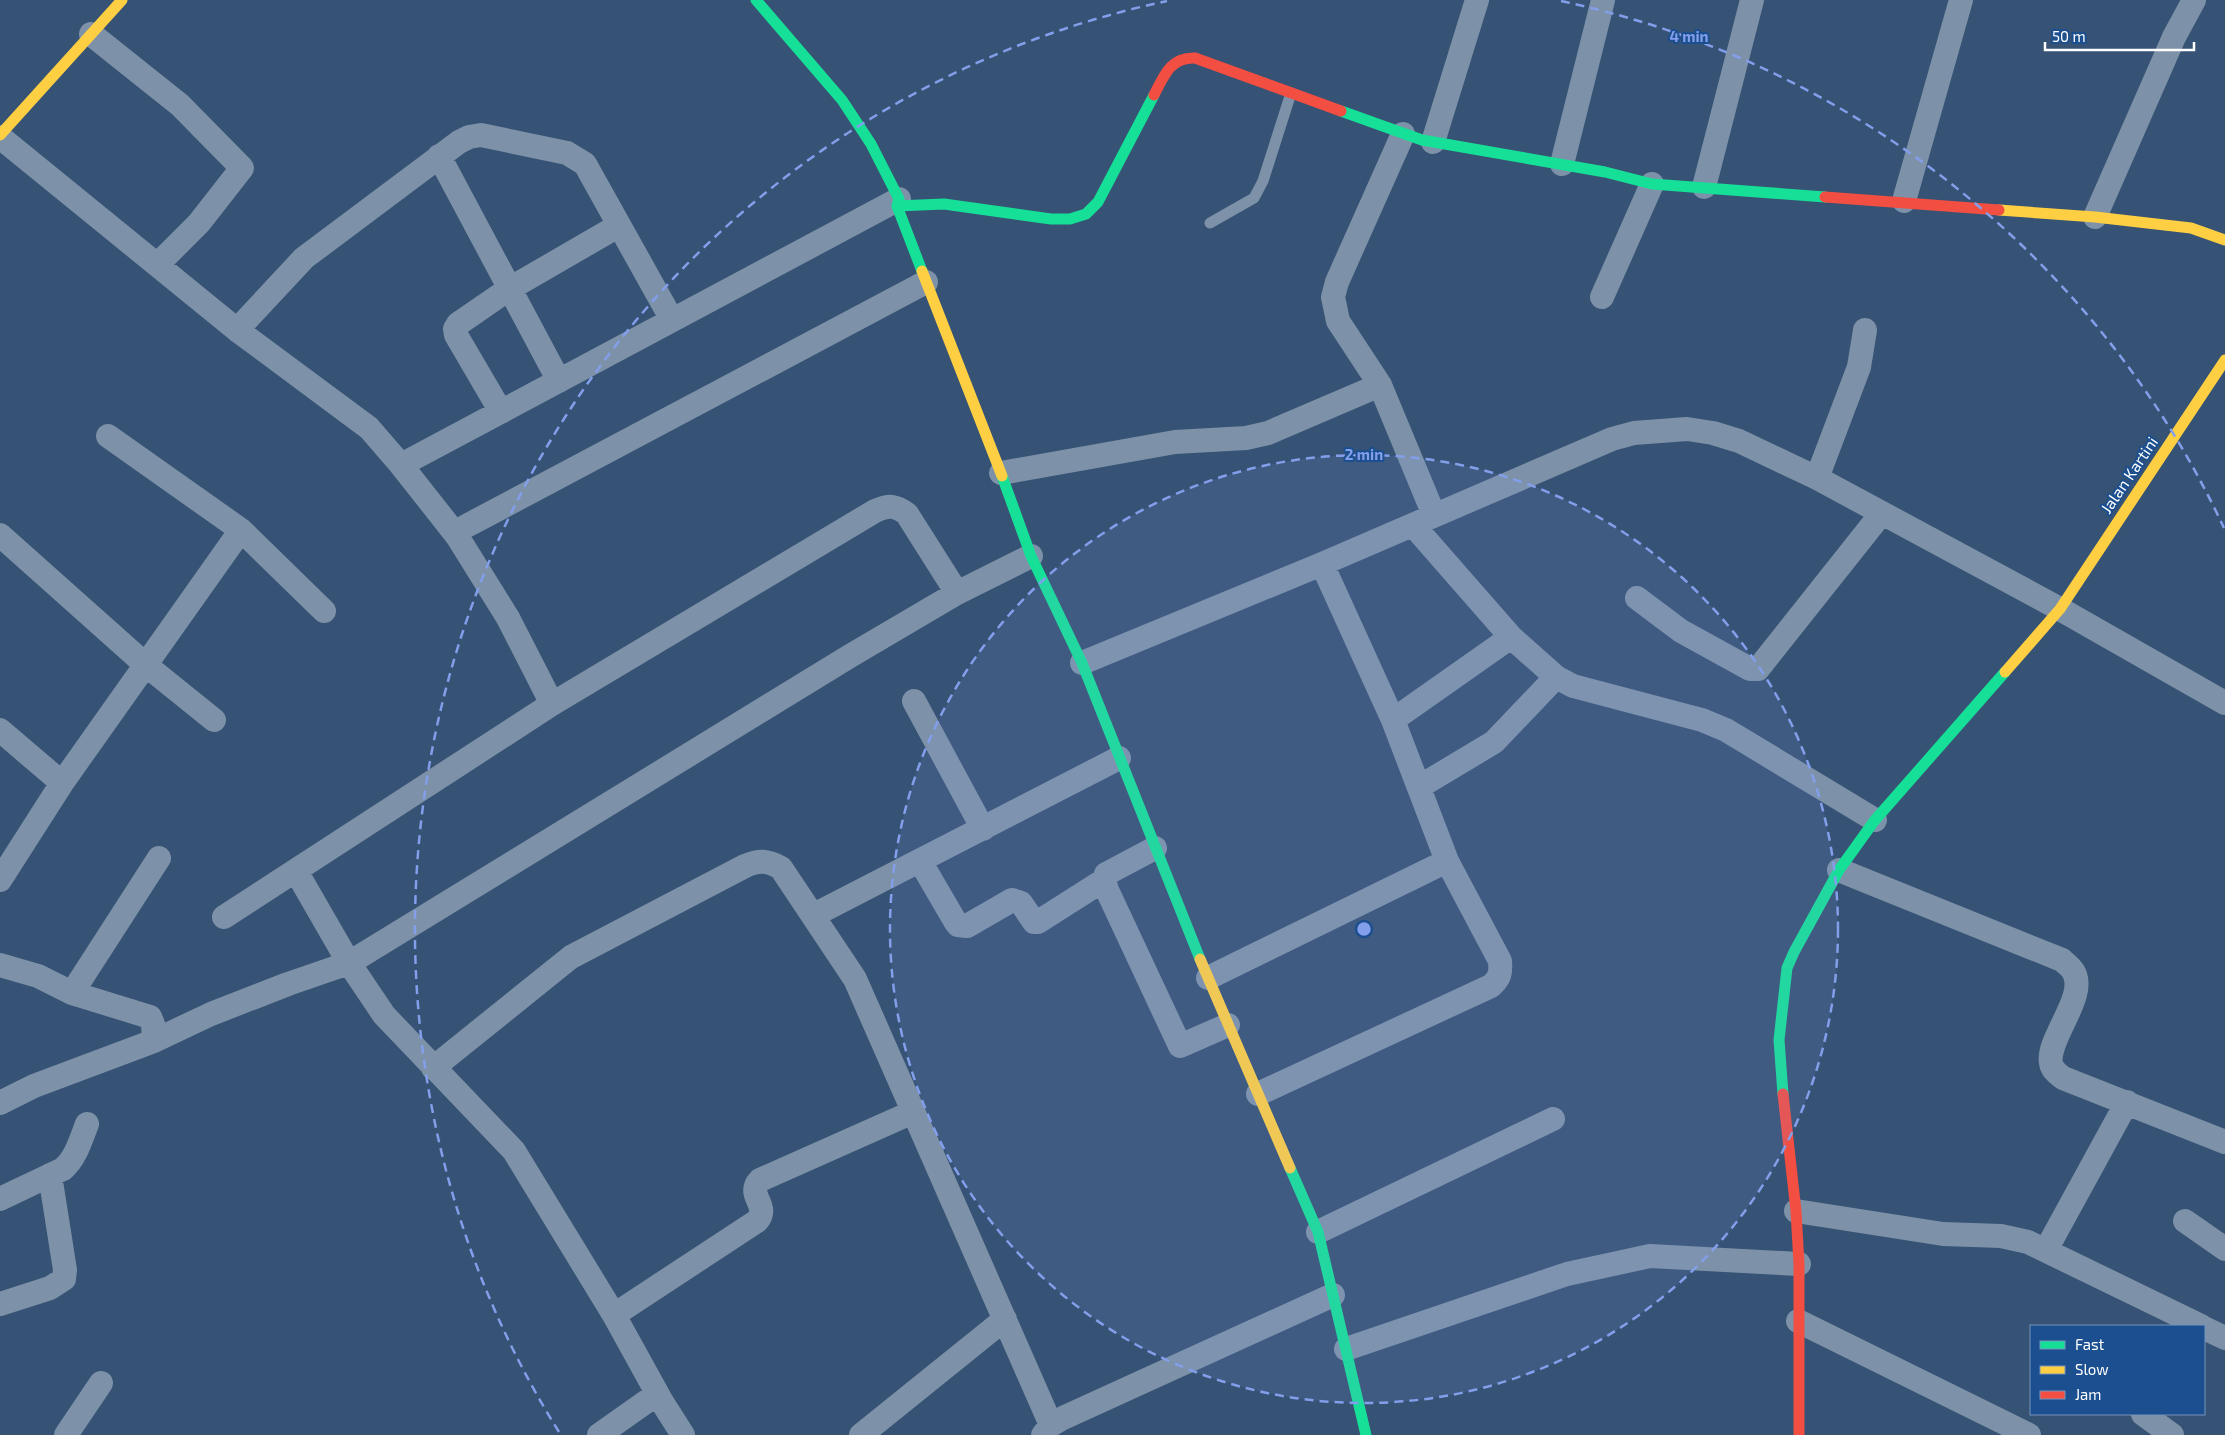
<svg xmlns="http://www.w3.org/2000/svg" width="2225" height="1435" viewBox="0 0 2225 1435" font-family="'Exo 2',sans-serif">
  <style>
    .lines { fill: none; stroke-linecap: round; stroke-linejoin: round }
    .lane { stroke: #7d92a8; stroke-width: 11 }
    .street { stroke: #7d92a8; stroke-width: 24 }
    .fast { stroke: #16e098; stroke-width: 11 }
    .slow { stroke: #ffcf43; stroke-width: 11 }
    .jam { stroke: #f24e42; stroke-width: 11 }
    .ring { fill: none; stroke: #839eea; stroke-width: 2.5; stroke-dasharray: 9 6 }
    .labels { text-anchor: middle; stroke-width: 4; stroke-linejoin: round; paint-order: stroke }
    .street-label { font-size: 16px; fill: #fff; stroke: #1b4f8f }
    .centre { fill: #839eea; stroke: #1b4f8f; stroke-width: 2.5 }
    .ring-label { font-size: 15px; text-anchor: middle; font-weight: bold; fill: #839eea; stroke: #1b4f8f; stroke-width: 4; stroke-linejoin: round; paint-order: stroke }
  </style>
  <rect width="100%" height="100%" fill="#365274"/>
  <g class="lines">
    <path class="lane" d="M 1210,223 L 1254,198 L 1263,181 L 1291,93"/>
    <path class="street" d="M 91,34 L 180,105 L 242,168 L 199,223 L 157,265
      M 1403,134 L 1337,282 L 1333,297 L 1338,321 L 1380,385 L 1434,515
      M 0,137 L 237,330 L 369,428 L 401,465 L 457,536 L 508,618 L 552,704
      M 1433,142 L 1477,0
      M 439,156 L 559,381
      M 1562,164 L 1603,0
      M 1704,187 L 1752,0
      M 1904,201 L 1961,0
      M 2095,217 L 2174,37 L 2194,0
      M 1602,297 L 1652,184
      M 237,330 L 304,258 L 459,142 L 469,137 L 481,135 L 567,153 L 585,164 L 672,320
      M 501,412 L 456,335 L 455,329 L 458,324 L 509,289 L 618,226
      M 108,436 L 241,530 L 324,611
      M 401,465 L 899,199
      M 1001,473 L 1175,442 L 1246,438 L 1268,433 L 1380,385
      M 1817,478 L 1859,367 L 1865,330
      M 1413,525 L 1511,637 L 1556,677 L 1573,686 L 1702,720 L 1726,730 L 1875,820
      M 455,532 L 926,282
      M 0,535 L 147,666 L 214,720
      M 1637,598 L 1681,631 L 1750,669 L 1758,669 L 1881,514
      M 1082,663 L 1322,564 L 1612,439 L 1634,433 L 1687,429 L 1713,433 L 1739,441 L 1817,478 L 2060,609 L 2225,703
      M 914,701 L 983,829
      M 1393,720 L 1511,637
      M 0,730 L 62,783
      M 1419,787 L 1494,742 L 1556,677
      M 1155,848 L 1106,874 L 1104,880 L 1107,890 L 1180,1046 L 1228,1025
      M 920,861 L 955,921 L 958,925 L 967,926 L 1012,900 L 1021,903 L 1034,922 L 1038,922 L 1104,880
      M 1839,870 L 2062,960 C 2065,963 2071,967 2073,971 C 2089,995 2046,1039 2051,1063 C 2052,1070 2058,1074 2063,1078 L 2225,1142
      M 296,871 L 349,963 L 384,1015 L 514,1151 L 614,1315 L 662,1402 L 683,1435
      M 0,880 L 62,783 L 241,530
      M 814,915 L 1119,758
      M 224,917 L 552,704 L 875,511 C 889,505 895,505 907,514 L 957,593
      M 0,965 L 38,976 L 72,993 L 150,1017 L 153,1024 L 154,1041
      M 1208,978 L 1447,861
      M 72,993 L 159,858
      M 433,1068 L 571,957 L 745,866 C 759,860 767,860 781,868 L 855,979 L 1051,1425
      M 1258,1094 L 1491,986 C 1500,978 1501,973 1500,961 L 1447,861 L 1393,720 L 1322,564
      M 0,1103 L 34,1086 L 154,1041 L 211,1014 L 288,984 L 349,963 L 850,656 L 957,593 L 1031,556
      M 0,1199 L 63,1169 C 76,1158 81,1139 87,1124
      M 1796,1211 L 1943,1234 L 2001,1236 L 2028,1242 L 2201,1326
      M 2185,1221 L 2225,1249
      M 1318,1232 L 1553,1119
      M 2046,1250 L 2127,1102
      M 0,1304 L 50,1288 L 64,1279 L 65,1270 L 50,1175
      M 614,1315 L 757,1221 C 771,1206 745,1195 760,1180 L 913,1112
      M 1798,1321 L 2029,1435
      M 2204,1328 L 2225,1338
      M 1346,1349 L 1567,1274 L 1650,1256 L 1799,1264
      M 2143,1414 L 2172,1435
      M 66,1435 L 101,1383
      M 599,1435 L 657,1394
      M 861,1435 L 1005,1319
      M 1043,1435 L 1051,1425 L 1063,1418 L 1333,1295"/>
    <path class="fast" d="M 756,0 L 842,100 L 871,144 L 899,199 L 897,206 L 922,271
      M 1341,111 L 1422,140 L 1605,172 L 1652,184 L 1825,197
      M 897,206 L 944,204 L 1051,219 L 1070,219 L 1086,214 L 1098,202 L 1154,95
      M 1002,476 L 1031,556 L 1082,663 L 1200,959
      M 1783,1094 L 1779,1040 L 1787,968 L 1794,952 L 1839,870 L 1875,820 L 2005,672
      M 1290,1168 L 1318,1232 L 1366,1435"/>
    <path class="slow" d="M 0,135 L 122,0
      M 1999,210 L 2095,217 L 2191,228 L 2225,240
      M 922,271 L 1002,476
      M 2005,672 L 2060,609 L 2225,360
      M 1200,959 L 1290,1168"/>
    <path class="jam" d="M 1154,95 C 1164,76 1170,57 1195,58 L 1341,111
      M 1825,197 L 1999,210
      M 1783,1094 L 1796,1211 L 1799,1264 L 1799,1435"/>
  </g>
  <circle cx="1364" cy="929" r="474" fill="#839eea" fill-opacity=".12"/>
  <g class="ring">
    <circle cx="1364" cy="929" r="474"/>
    <path d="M559 1432A949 949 0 0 1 1167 1M1561 1A949 949 0 0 1 2224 528"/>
  </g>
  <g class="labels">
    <g class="street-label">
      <text transform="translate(2129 475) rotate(-56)" y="6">Jalan Kartini</text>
    </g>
  </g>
  <circle cx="1364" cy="929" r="8" class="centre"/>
  <g class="ring-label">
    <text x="1689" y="42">4 min</text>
    <text x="1364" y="460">2 min</text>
  </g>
  <rect x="2030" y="1325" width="175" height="90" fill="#1b4f8f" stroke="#7695bc"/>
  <rect x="2040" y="1341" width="25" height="8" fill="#16e098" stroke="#7695bc"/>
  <text x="2075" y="1350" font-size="15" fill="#ffffff">Fast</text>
  <rect x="2040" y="1366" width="25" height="8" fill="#ffcf43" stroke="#7695bc"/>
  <text x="2075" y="1375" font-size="15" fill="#ffffff">Slow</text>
  <rect x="2040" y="1391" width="25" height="8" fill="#f24e42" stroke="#7695bc"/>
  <text x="2075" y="1400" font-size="15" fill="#ffffff">Jam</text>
  <path d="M2045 42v8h149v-8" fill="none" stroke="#ffffff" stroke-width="2.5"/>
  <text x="2052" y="42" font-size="15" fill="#ffffff" stroke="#1b4f8f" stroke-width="4" paint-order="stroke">50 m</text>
</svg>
